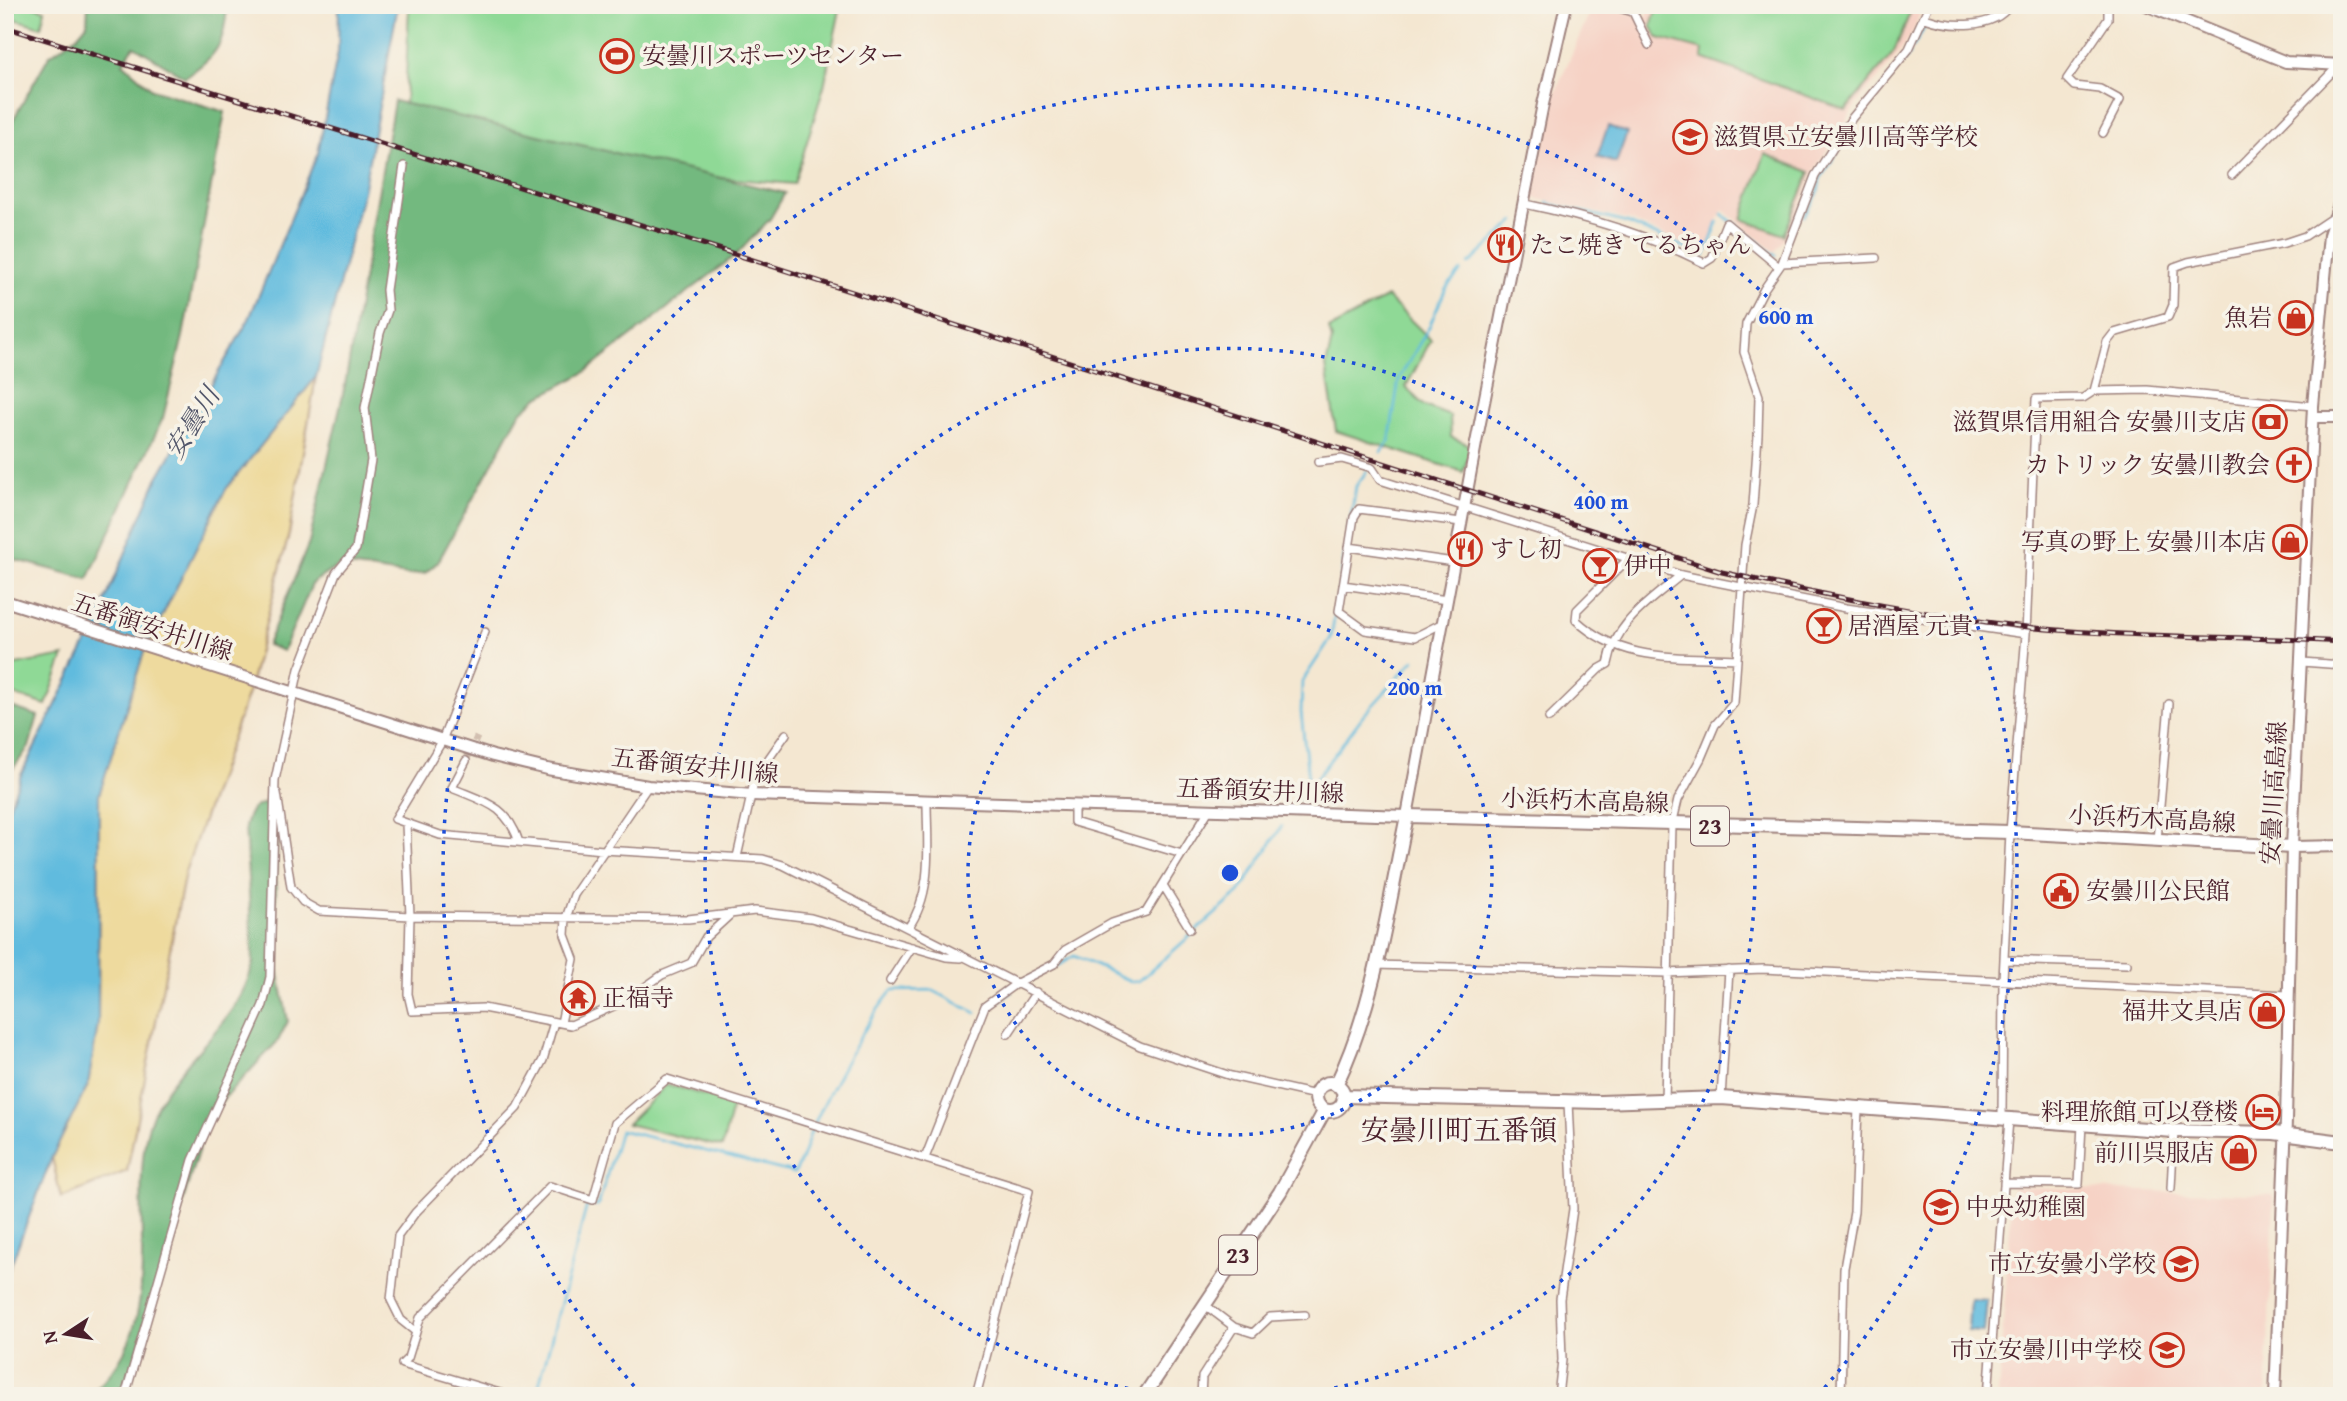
<svg xmlns="http://www.w3.org/2000/svg" width="2347" height="1401" viewBox="0 0 2347 1401" font-family="'Gentium Book Plus','Noto Serif JP',serif">
  <style>
    .built { fill: #f6d2c5 }
    .green { fill: #8fd996; stroke: #6c7c60; stroke-width: 2 }
    .forest { fill: #73b97f; stroke: #5e6c55; stroke-width: 2 }
    .sand { fill: #eeda9e; stroke: #9c7c64; stroke-width: 2 }
    .water { fill: #61bbde; stroke: #566d84; stroke-width: 2 }
    .lines { fill: none; stroke-linecap: round; stroke-linejoin: round }
    .stream { stroke: #61bbde; stroke-width: 2.5 }
    .street-tunnel { stroke: #d2bfb0; stroke-width: 7; stroke-dasharray: 7 3.5; stroke-linecap: butt }
    .street-casing { stroke: #9f837e; stroke-width: 10 }
    .secondary-casing { stroke: #9f837e; stroke-width: 14 }
    .primary-casing { stroke: #9f837e; stroke-width: 16 }
    .street { stroke: #fff; stroke-width: 7 }
    .secondary { stroke: #fff; stroke-width: 10 }
    .primary { stroke: #fff; stroke-width: 12 }
    .rail-casing { stroke: #4a1f2b; stroke-width: 5 }
    .rail { stroke: #f7f3e8; stroke-width: 2.5; stroke-dasharray: 8; stroke-linecap: butt }
    .ring { fill: none; stroke: #1d4ed8; stroke-width: 3.5; stroke-dasharray: 3.5 7 }
    .labels { text-anchor: middle; stroke-width: 7; stroke-linejoin: round; paint-order: stroke }
    .shield { fill: #f7f3e8; stroke: #7e5f64; stroke-width: 2 }
    .shield-label { font-size: 23px; font-weight: bold; fill: #4a1f2b }
    .poi-label { font-size: 24px; fill: #4a1f2b; stroke: #f7f3e8; text-anchor: start }
    .street-label { font-size: 24px; fill: #4a1f2b; stroke: #f7f3e8 }
    .water-label { font-size: 26px; font-style: italic; fill: #52566a; stroke: #f7f3e8 }
    .quarter-label { font-size: 28px; fill: #4a1f2b; stroke: #f7f3e8 }
    .centre { fill: #1d4ed8; stroke: #f7f3e8; stroke-width: 3.5 }
    .ring-label { font-size: 21px; text-anchor: middle; font-weight: bold; fill: #1d4ed8; stroke: #f7f3e8; stroke-width: 7; stroke-linejoin: round; paint-order: stroke }
  </style>
  <rect width="100%" height="100%" fill="#f7f3e8"/>
  <filter id="ink" filterUnits="userSpaceOnUse"><feTurbulence type="fractalNoise" baseFrequency=".0143" numOctaves="2"/><feDisplacementMap in="SourceGraphic" scale="14" xChannelSelector="R" yChannelSelector="G"/><feConvolveMatrix kernelMatrix="1 2 1 2 8 2 1 2 1" color-interpolation-filters="sRGB"/></filter>
  <filter id="wash" filterUnits="userSpaceOnUse"><feTurbulence type="fractalNoise" baseFrequency=".00686" numOctaves="4" result="noise"/><feDisplacementMap in="SourceGraphic" scale="28" xChannelSelector="R" yChannelSelector="G"/><feGaussianBlur stdDeviation="1.57" result="paint"/><feColorMatrix in="noise" values="0 0 0 0 0 0 0 0 0 0 0 0 0 0 0 0 0 1.4 0 .05"/><feComposite in="paint" operator="in"/></filter>
  <g filter="url(#wash)">
    <rect width="100%" height="100%" fill="#f4e7d1"/>
    <path class="built" d="M 1651,5 L 1923,5 L 1914,30 L 1896,57 L 1857,103 L 1814,171 L 1790,231 L 1775,252 L 1723,209 L 1704,253 L 1630,220 L 1533,198 L 1552,100 L 1592,7 L 1647,16 Z
      M 2013,1187 L 2274,1195 L 2266,1396 L 1998,1396 Z"/>
    <path class="green" d="M 5,5 L 30,5 L 45,10 L 41,27 L 5,16 Z
      M 409,5 L 841,5 L 824,86 L 794,184 L 648,172 L 405,106 Z
      M 1658,5 L 1910,5 L 1912,8 L 1894,52 L 1846,110 L 1702,58 L 1703,50 L 1658,38 L 1651,26 Z
      M 1765,154 L 1810,172 L 1784,235 L 1742,219 Z
      M 1387,297 L 1431,340 L 1406,387 L 1424,406 L 1450,416 L 1451,437 L 1472,446 L 1463,472 L 1336,431 L 1326,366 L 1332,340 L 1329,329 Z
      M 64,656 L 46,705 L 5,692 L 5,667 Z
      M 667,1084 L 733,1104 L 722,1147 L 627,1124 Z"/>
    <path class="forest" d="M 88,5 L 227,5 C 225,44 217,56 185,77 L 134,46 L 123,63 L 152,89 L 225,112 L 183,336 L 163,418 L 88,579 L 5,557 L 5,134 L 49,56 L 77,36 L 87,24 Z
      M 394,101 L 785,193 L 770,219 L 737,254 L 584,373 L 537,398 L 520,413 L 438,562 L 425,573 L 408,575 L 342,565 C 331,569 323,577 313,582 L 283,651 L 267,645 L 309,543 L 345,385 Z
      M 5,705 L 38,716 L 29,747 L 5,779 Z
      M 266,803 L 273,805 L 277,814 L 275,955 L 288,1021 L 278,1041 L 216,1107 L 205,1128 L 124,1396 L 87,1396 C 171,1332 129,1225 146,1137 C 158,1070 238,1032 253,963 L 245,826 C 249,812 251,806 266,803 Z"/>
    <path class="sand" d="M 316,377 L 289,534 L 248,693 L 185,872 L 127,1171 L 61,1198 L 52,1157 L 88,1085 L 98,1024 L 99,795 L 144,652 L 226,489 Z"/>
    <path class="water" d="M 339,5 L 398,5 L 364,187 L 316,377 L 226,489 L 144,652 L 99,795 L 98,1024 L 88,1085 L 52,1157 L 5,1280 L 5,818 L 21,775 L 91,634 L 157,479 L 249,319 L 318,153 L 338,52 Z
      M 1608,126 L 1627,133 L 1616,163 L 1597,157 Z
      M 1970,1299 L 1987,1300 L 1984,1332 L 1968,1331 Z"/>
    <g class="lines">
      <path class="stream" d="M 1931,14 L 1934,5
        M 1913,47 L 1926,25
        M 1547,203 L 1627,223 L 1705,256 L 1718,222
        M 1722,214 L 1776,256
        M 1804,216 L 1818,193 L 1820,179 L 1861,114 L 1910,53
        M 1469,264 L 1515,221
        M 1381,452 L 1389,442 L 1399,379 L 1429,327 L 1446,288 L 1461,271
        M 1309,787 L 1301,712 L 1302,682 L 1331,638 L 1356,486 L 1367,471
        M 1300,800 L 1363,716 L 1414,660
        M 1057,966 L 1074,956 L 1133,982 L 1139,981 L 1239,893 L 1282,826
        M 991,1006 L 1011,992
        M 536,1396 L 587,1205 L 598,1206 L 620,1130 L 794,1173 C 804,1161 806,1142 813,1127 C 830,1089 866,1021 892,991 L 932,990 L 976,1013"/>
    </g>
  </g>
  <g filter="url(#ink)">
    <g class="lines">
      <path class="street-tunnel" d="M 466,761 L 477,737"/>
      <g class="street-casing">
        <path id="street" d="M 1608,5 L 1633,12 L 1649,45
          M 1925,18 C 1950,27 1993,30 2010,5
          M 2103,133 L 2120,100 L 2100,89 L 2074,86 L 2067,79 L 2108,19 L 2108,5
          M 2232,175 L 2339,65
          M 1525,204 C 1588,217 1646,234 1704,263 L 1712,258 L 1726,223 L 1779,267
          M 1782,263 L 1876,258
          M 2094,391 L 2107,342 L 2114,333 L 2168,317 L 2173,305 L 2174,267 L 2188,262 L 2284,243 L 2305,236 L 2332,218
          M 1318,462 L 1342,459 L 1372,468 L 1380,480 L 1681,575 L 1846,608 L 2026,634
          M 1349,547 L 1454,562
          M 1629,558 L 1577,610 L 1576,620 C 1622,663 1678,656 1737,659
          M 1343,585 L 1447,600
          M 1443,623 L 1415,637 L 1365,630 L 1339,611 L 1354,517 L 1359,509 L 1461,522
          M 485,632 L 441,743 L 395,819 L 440,835 L 603,850 L 763,859 L 783,865 L 1140,1046 L 1231,1076 L 1316,1095
          M 2302,662 L 2342,665
          M 1549,718 L 1599,669 L 1608,664 C 1615,622 1650,601 1681,575
          M 466,761 L 452,788 C 485,802 507,805 519,842
          M 277,793 L 291,887 L 303,902 L 319,911 L 410,916 L 688,919 L 755,911 L 811,918 L 946,957 L 961,958
          M 1074,806 L 1074,822 L 1182,854
          M 406,824 L 410,916 L 408,994 L 412,1011 L 483,1008 L 571,1025 L 625,1001 L 662,975 L 691,963 L 706,937 L 731,914
          M 2157,840 L 2169,704
          M 737,857 L 755,778 L 786,734
          M 1163,885 L 1190,929
          M 908,928 C 934,892 927,844 927,802
          M 2004,960 L 2127,964
          M 1375,965 L 1666,973 L 1763,969 L 2288,995
          M 890,981 L 912,947
          M 561,1023 L 574,959 L 565,935 L 566,918 L 574,895 L 648,786
          M 1008,1034 L 1036,992
          M 1721,1098 L 1729,970
          M 1665,1100 L 1672,825 L 1678,800 L 1701,758 L 1715,725 L 1734,703 L 1745,545 L 1753,505 L 1758,435 L 1759,396 L 1744,352 L 1746,324 L 1764,289 L 1782,263 L 1815,176 L 1852,118 L 1909,49 L 1929,5
          M 2002,1118 L 2003,980 L 2010,832 L 2026,634 L 2036,399 L 2083,398 L 2094,391 L 2147,390 L 2313,406
          M 925,1158 L 985,1006 L 1017,983 L 1054,964 L 1065,950 L 1112,923 L 1146,912 L 1209,810
          M 2004,1183 L 2079,1184 L 2082,1124
          M 2171,1188 L 2174,1131
          M 1205,1305 L 1234,1327 L 1253,1333 L 1270,1317 L 1305,1315
          M 416,1332 L 420,1318 L 550,1186 L 593,1200 L 615,1123 L 667,1079 L 1029,1191 L 976,1396
          M 125,1396 L 193,1160 L 263,1005 L 270,977 L 275,780 L 299,669 L 336,573 L 356,549 L 371,460 L 365,408 L 380,333 L 388,310 L 386,290 L 404,166
          M 510,1396 L 402,1364 L 408,1358 L 416,1332 L 401,1320 L 391,1300 L 398,1236 L 415,1213 L 517,1108 L 543,1060 L 554,1022
          M 1201,1396 L 1202,1377 L 1234,1327
          M 1558,1396 L 1562,1360 L 1560,1299 L 1573,1209 L 1568,1102
          M 1841,1396 L 1844,1268 L 1854,1212 L 1858,1108
          M 1988,1396 L 2009,1119"/>
      </g>
      <g class="secondary-casing">
        <path id="secondary" d="M 2146,5 L 2286,62 L 2342,65
          M 2313,417 L 2342,417
          M 5,601 L 493,756 L 547,769 L 648,786 L 752,795 L 1407,816 L 1476,443 L 1543,104 L 1566,5
          M 2292,847 L 2342,846
          M 2275,1396 L 2286,1121 L 2292,847 L 2313,406 L 2329,235 L 2342,195"/>
      </g>
      <g class="primary-casing">
        <path id="primary" d="M1316 1097a14 14 0 1 1 28 0a14 14 0 1 1-28 0Z
          M 1336,1085 C 1376,1002 1388,905 1407,816 L 2010,832 L 2292,847
          M 1343,1096 L 1600,1102 L 1721,1098 L 2174,1131 L 2274,1133 L 2342,1142
          M 1144,1396 L 1280,1192 L 1325,1110"/>
      </g>
      <use href="#street" class="street"/>
      <use href="#secondary" class="secondary"/>
      <use href="#primary" class="primary"/>
      <g class="rail-casing">
        <path id="rail" d="M 5,27 L 725,251 L 1722,572 C 1829,596 1936,618 2046,629 C 2144,638 2243,636 2342,642"/>
      </g>
      <use href="#rail" class="rail"/>
    </g>
  </g>
  <g class="ring">
    <circle cx="1230" cy="873" r="262"/>
    <path d="M1180 1396A525 525 0 1 1 1280 1396"/>
    <path d="M641 1394A787 787 0 1 1 1819 1394"/>
  </g>
  <defs>
    <g id="stadium-ring" transform="scale(1.75)"><circle r="9.5" fill="#f7f3e8" stroke="#c8321e" stroke-width="1.5"/><path d="M0-5a6.5 5 0 1 0 0 10a6.5 5 0 1 0 0-10ZM-3.5-1.8h7v3.6h-7Z" fill="#c8321e"/></g>
    <g id="school-ring" transform="scale(1.75)"><circle r="9.5" fill="#f7f3e8" stroke="#c8321e" stroke-width="1.5"/><path d="M0-5L7-2L0 1L-7-2ZM-4 1L0 2.5L4 1V4Q0 6-4 4Z" fill="#c8321e"/></g>
    <g id="restaurant-ring" transform="scale(1.75)"><circle r="9.5" fill="#f7f3e8" stroke="#c8321e" stroke-width="1.5"/><path d="M-5-6h1v4h1v-4h1v4h1v-4h1v5L-1.5 .5V6h-2V.5L-5-1ZM5-6V6H3V1.5H1.5Q1.5-4 5-6Z" fill="#c8321e"/></g>
    <g id="shop-ring" transform="scale(1.75)"><circle r="9.5" fill="#f7f3e8" stroke="#c8321e" stroke-width="1.5"/><path d="M-5-2.5h2.3a2.7 3.5 0 0 1 5.4 0H5L5.5 6h-11ZM-1.5-2.5h3a1.5 2.3 0 0 0-3 0Z" fill="#c8321e"/></g>
    <g id="bank-ring" transform="scale(1.75)"><circle r="9.5" fill="#f7f3e8" stroke="#c8321e" stroke-width="1.5"/><path d="M-6-4H6V4H-6ZM0-2.3a2.3 2.3 0 1 0 0 4.6a2.3 2.3 0 1 0 0-4.6Z" fill="#c8321e"/></g>
    <g id="church-ring" transform="scale(1.75)"><circle r="9.5" fill="#f7f3e8" stroke="#c8321e" stroke-width="1.5"/><path d="M-1.2-6h2.4v3.5h3.3v2.4h-3.3V6h-2.4V-.1h-3.3v-2.4h3.3Z" fill="#c8321e"/></g>
    <g id="bar-ring" transform="scale(1.75)"><circle r="9.5" fill="#f7f3e8" stroke="#c8321e" stroke-width="1.5"/><path d="M-6-5H6L.8 .8V4.5H3.5V6h-7V4.5H-.8V.8Z" fill="#c8321e"/></g>
    <g id="civic-ring" transform="scale(1.75)"><circle r="9.5" fill="#f7f3e8" stroke="#c8321e" stroke-width="1.5"/><path d="M-.6-6.5H3V-4.5H.6V-3L4-1V1h2V6H-6V1h2V-1L-.6-3ZM-1.2 2.5V6h2.4V2.5Z" fill="#c8321e"/></g>
    <g id="temple-ring" transform="scale(1.75)"><circle r="9.5" fill="#f7f3e8" stroke="#c8321e" stroke-width="1.5"/><path d="M0-6L5-2H3V0L6.5 2.5H4V6H1.5V3h-3V6H-4V2.5H-6.5L-3 0V-2H-5Z" fill="#c8321e"/></g>
    <g id="hotel-ring" transform="scale(1.75)"><circle r="9.5" fill="#f7f3e8" stroke="#c8321e" stroke-width="1.5"/><path d="M-6-4.5h1.5V1H6V5H4.5V3h-9V5H-6ZM-4 0a1.8 1.8 0 1 1 3.6 0ZM.5 0V-2.5h3Q6-2.5 6 0Z" fill="#c8321e"/></g>
  </defs>
  <g fill-rule="evenodd">
    <use href="#stadium-ring" x="617" y="56"/>
    <use href="#school-ring" x="1690" y="137"/>
    <use href="#restaurant-ring" x="1505" y="245"/>
    <use href="#shop-ring" x="2296" y="318"/>
    <use href="#bank-ring" x="2270" y="422"/>
    <use href="#church-ring" x="2294" y="465"/>
    <use href="#shop-ring" x="2290" y="542"/>
    <use href="#restaurant-ring" x="1465" y="549"/>
    <use href="#bar-ring" x="1600" y="566"/>
    <use href="#bar-ring" x="1824" y="626"/>
    <use href="#civic-ring" x="2061" y="891"/>
    <use href="#temple-ring" x="578" y="998"/>
    <use href="#shop-ring" x="2267" y="1011"/>
    <use href="#hotel-ring" x="2263" y="1112"/>
    <use href="#shop-ring" x="2239" y="1153"/>
    <use href="#school-ring" x="1941" y="1207"/>
    <use href="#school-ring" x="2181" y="1264"/>
    <use href="#school-ring" x="2167" y="1350"/>
  </g>
  <g class="labels">
    <g class="shield">
      <rect x="1691" y="806.5" width="38" height="39" rx="5"/>
      <rect x="1219" y="1235.5" width="38" height="39" rx="5"/>
    </g>
    <g class="shield-label">
      <text x="1710" y="834">23</text>
      <text x="1238" y="1263">23</text>
    </g>
    <g class="poi-label">
      <text x="642" y="64">安曇川スポーツセンター</text>
      <text x="1714" y="145">滋賀県立安曇川高等学校</text>
      <text x="1530" y="253">たこ焼き てるちゃん</text>
      <text x="2272" y="326" text-anchor="end">魚岩</text>
      <text x="2246" y="430" text-anchor="end">滋賀県信用組合 安曇川支店</text>
      <text x="2270" y="473" text-anchor="end">カトリック 安曇川教会</text>
      <text x="2266" y="550" text-anchor="end">写真の野上 安曇川本店</text>
      <text x="1490" y="557">すし初</text>
      <text x="1624" y="574">伊中</text>
      <text x="1848" y="634">居酒屋 元貴</text>
      <text x="2086" y="899">安曇川公民館</text>
      <text x="602" y="1006">正福寺</text>
      <text x="2242" y="1019" text-anchor="end">福井文具店</text>
      <text x="2238" y="1120" text-anchor="end">料理旅館 可以登楼</text>
      <text x="2214" y="1161" text-anchor="end">前川呉服店</text>
      <text x="1966" y="1215">中央幼稚園</text>
      <text x="2156" y="1272" text-anchor="end">市立安曇小学校</text>
      <text x="2142" y="1358" text-anchor="end">市立安曇川中学校</text>
    </g>
    <g class="street-label">
      <text transform="translate(152 627) rotate(18)" y="8">五番領安井川線</text>
      <text transform="translate(695 766) rotate(6)" y="8">五番領安井川線</text>
      <text transform="translate(1260 791) rotate(2)" y="8">五番領安井川線</text>
      <text transform="translate(2274 793) rotate(-87)" y="8">安曇川高島線</text>
      <text transform="translate(1585 801) rotate(2)" y="8">小浜朽木高島線</text>
      <text transform="translate(2152 819) rotate(3)" y="8">小浜朽木高島線</text>
    </g>
    <g class="water-label">
      <text transform="translate(192 423) rotate(-58)" y="9">安曇川</text>
    </g>
    <g class="quarter-label">
      <text x="1459" y="1140">安曇川町五番領</text>
    </g>
  </g>
  <circle cx="1230" cy="873" r="10" class="centre"/>
  <g class="ring-label">
    <text x="1786" y="324">600 m</text>
    <text x="1601" y="509">400 m</text>
    <text x="1415" y="695">200 m</text>
  </g>
  <rect width="2347" height="1401" fill="none" stroke="#f7f3e8" stroke-width="28"/>
  <g transform="translate(66 1334) rotate(258)" stroke="#f7f3e8" stroke-width="5" paint-order="stroke">
  <path d="M0-5L12 26L0 18L-12 26Z" fill="#4a1f2b"/>
  <text y="-10" font-size="19" font-weight="bold" text-anchor="middle" fill="#4a1f2b">N</text>
  </g>
</svg>
